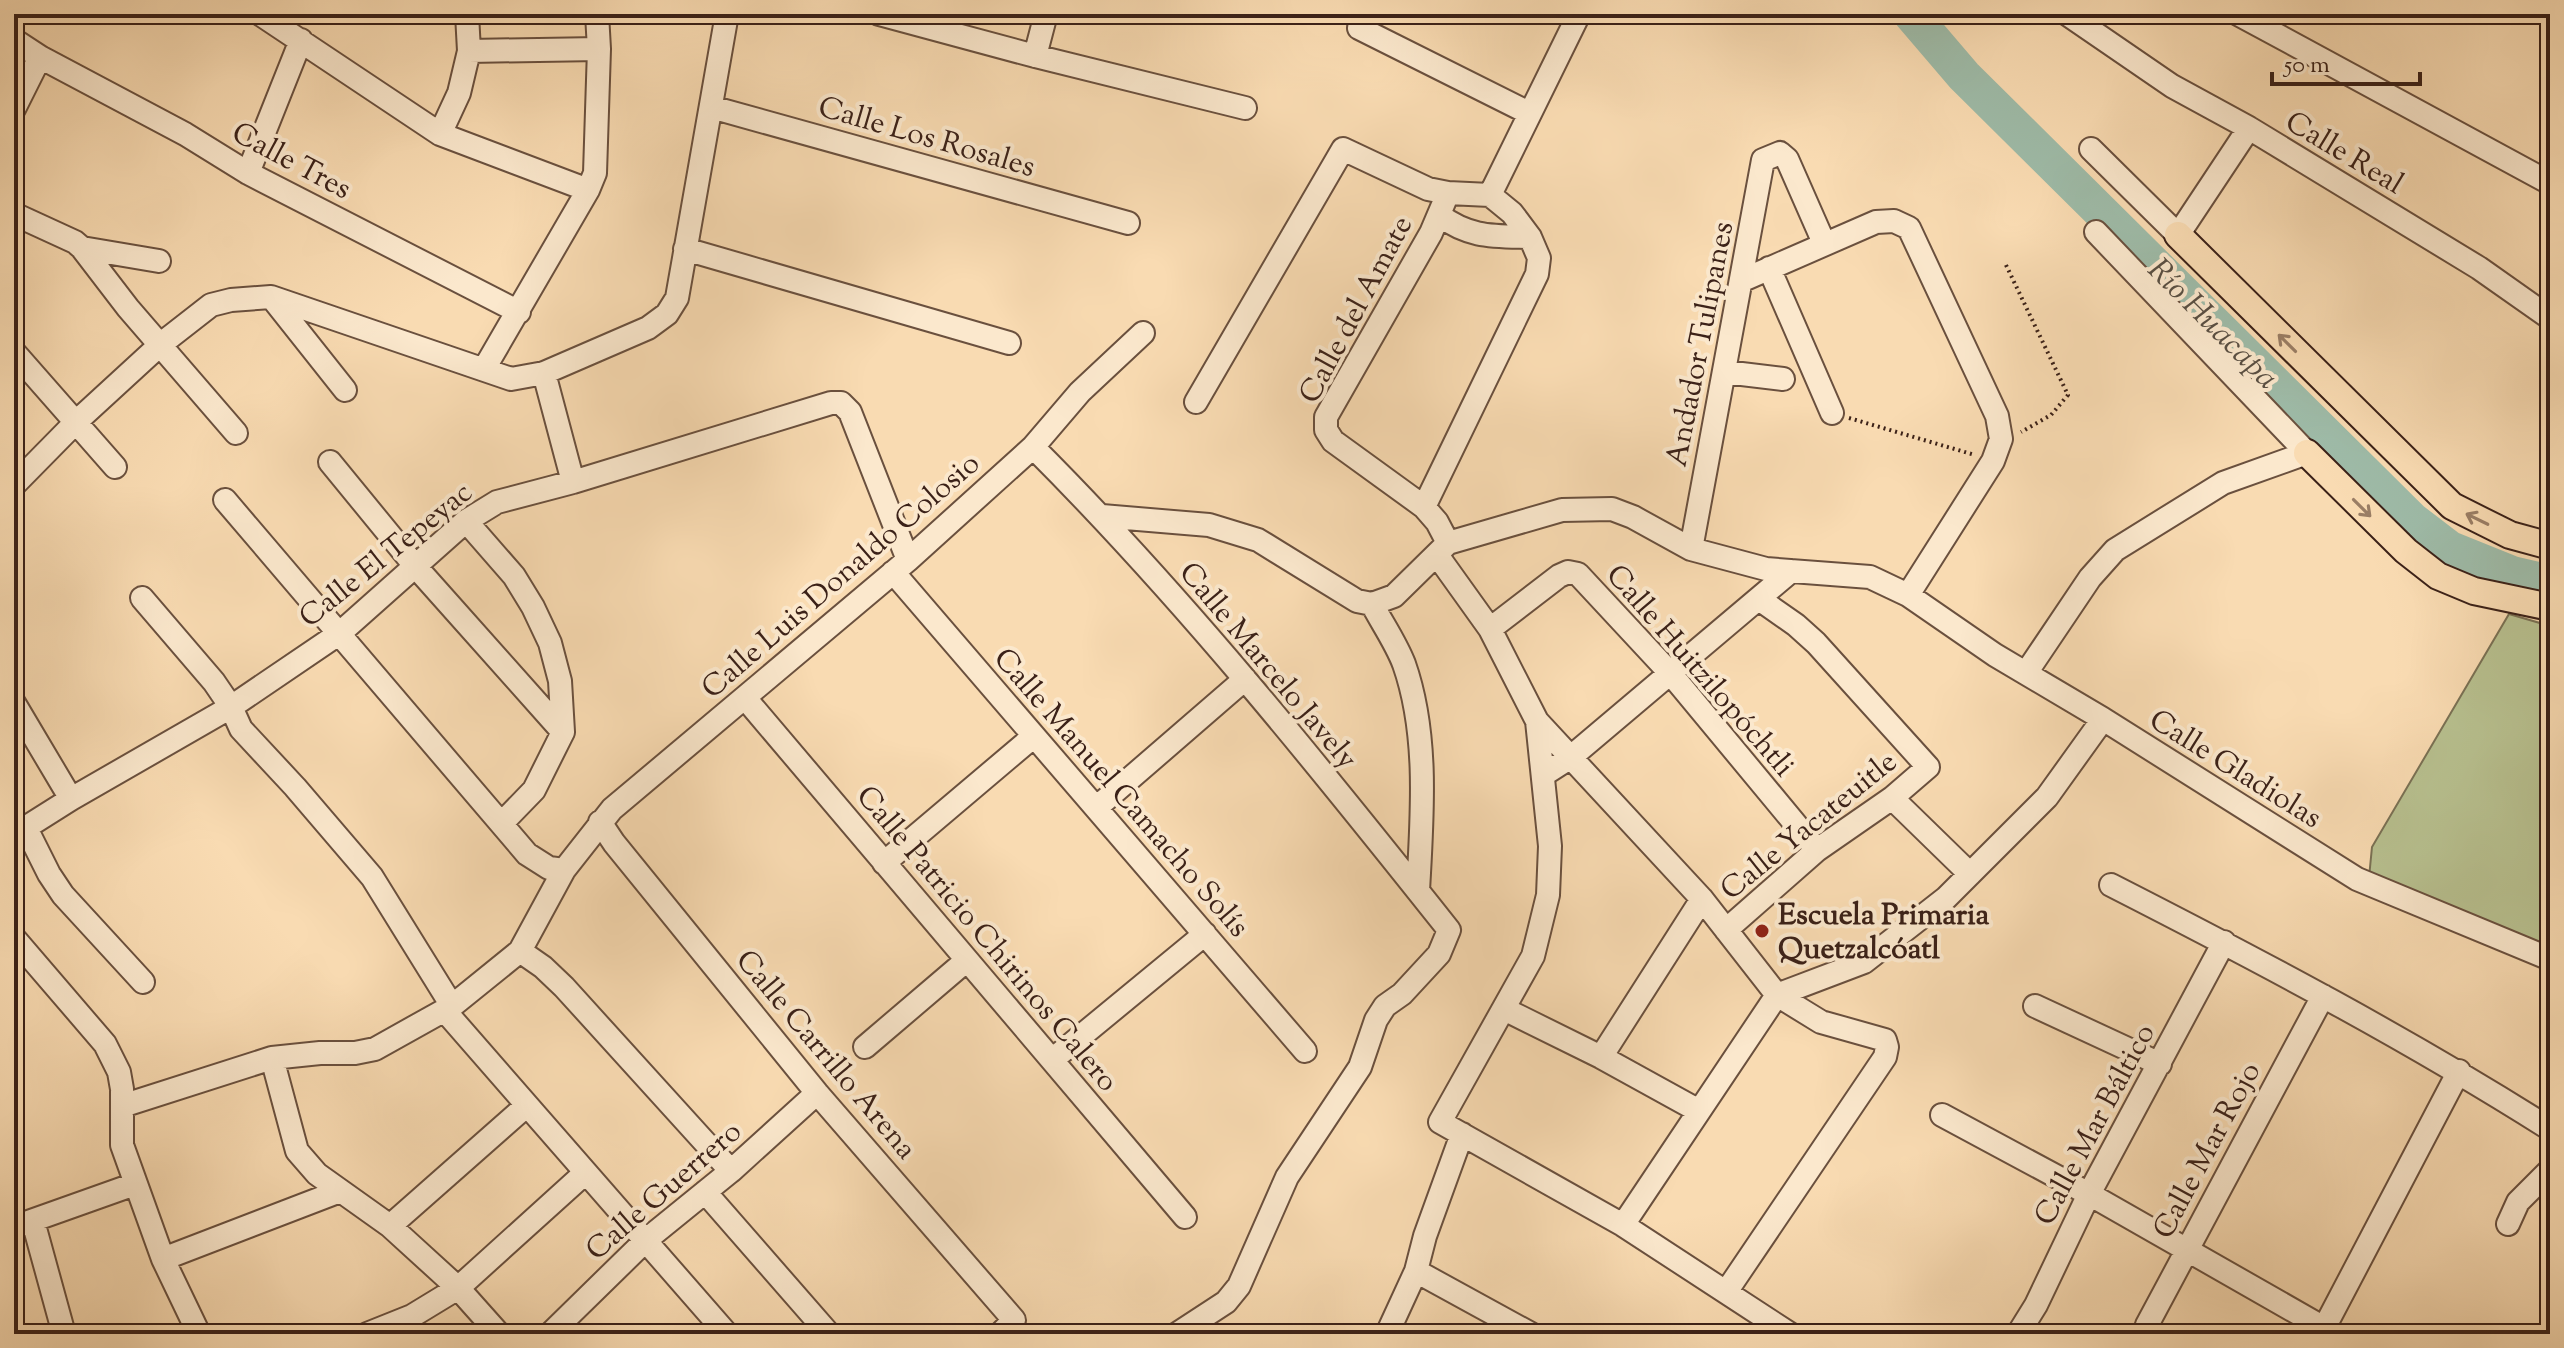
<svg xmlns="http://www.w3.org/2000/svg" width="2564" height="1348" viewBox="0 0 2564 1348" font-family="'Sorts Mill Goudy',serif">
  <style>
    .green { fill: #b8c190; stroke: #7a7154; stroke-width: 2 }
    .lines { fill: none; stroke-linecap: round; stroke-linejoin: round }
    .river { stroke: #9ebba8; stroke-width: 36 }
    .minor-casing { stroke: #6a503e; stroke-width: 26 }
    .major-casing { stroke: #3b2118; stroke-width: 30 }
    .path { stroke: #3b2118; stroke-width: 4; stroke-dasharray: 2 4; stroke-linecap: butt }
    .minor { stroke: #fbe8cd; stroke-width: 22 }
    .major { stroke: #f9dbb2; stroke-width: 26 }
    .oneway { stroke: #9a7e65 }
    .poi-dot { fill: #8f2418; stroke: #fbe8cd; stroke-width: 3 }
    .labels { text-anchor: middle; stroke-width: 8; stroke-linejoin: round; paint-order: stroke }
    .street-label { font-size: 30px; fill: #3b2118; stroke: #fbe8cd }
    .poi-label { font-size: 30px; font-weight: bold; fill: #3b2118; stroke: #fbe8cd; text-anchor: start }
    .water-label { font-size: 32px; font-style: italic; fill: #594f43; stroke: #fbe8cd }
  </style>
  <rect width="100%" height="100%" fill="#f9dbb2"/>
  <filter id="stains"><feTurbulence type="fractalNoise" baseFrequency=".0025" numOctaves="4"/><feColorMatrix values="0 0 0 0 .2 0 0 0 0 .09 0 0 0 0 .02 0 0 0 .5 -.17"/></filter>
  <radialGradient id="worn" r=".72"><stop offset=".6" stop-color="#630" stop-opacity="0"/><stop offset="1" stop-color="#630" stop-opacity=".3"/></radialGradient>
  <path class="green" d="M 2509,614 L 2550,626 L 2550,946 L 2368,888 L 2372,847 Z"/>
  <g class="lines">
    <path class="river" d="M 1911,14 L 1964,76 L 2412,520 L 2450,549 L 2512,574 L 2550,583"/>
    <g class="minor-casing">
      <path id="minor" d="M 260,14 L 440,134 L 588,190
        M 879,14 L 1035,56 L 1245,108
        M 1367,14 L 1359,28 L 1529,113
        M 2067,14 L 2172,86 L 2249,128 L 2479,268 L 2550,318
        M 2238,14 L 2550,183
        M 14,40 L 40,57 L 185,134 L 248,173 L 519,312
        M 469,51 L 599,49
        M 1035,56 L 1046,14
        M 711,107 L 1128,223
        M 14,109 L 40,57
        M 440,134 L 459,93 L 469,51 L 467,14
        M 2091,149 L 2178,235 L 2249,128
        M 248,173 L 301,40
        M 1490,195 L 1579,14
        M 14,214 L 75,242 L 82,248 L 128,308 L 236,433
        M 1439,215 C 1470,238 1493,236 1530,237
        M 82,248 L 159,261
        M 685,249 L 1009,343
        M 1769,268 L 1832,413
        M 1743,280 L 1876,222 L 1894,221 L 1909,228 L 1997,416 L 2001,439 L 1993,461 L 1908,595
        M 272,298 L 345,390
        M 14,352 L 115,467
        M 484,369 L 588,190 L 595,173 L 599,49 L 597,14
        M 1725,372 L 1783,379
        M 544,373 L 573,482
        M 1196,402 L 1343,149 L 1428,189 L 1448,193 L 1490,195 L 1512,213 L 1530,237 L 1539,258 L 1537,274 L 1424,507
        M 1033,447 C 1183,597 1317,764 1449,930 L 1439,954 L 1402,994 L 1385,1006 L 1376,1020 L 1360,1067 L 1287,1177 L 1239,1286 L 1226,1302 L 1177,1334
        M 330,462 L 416,567 L 563,732
        M 14,485 L 76,422 L 161,344 L 211,305 L 231,300 L 271,297 L 511,379 L 544,373 L 648,328 L 667,314 L 677,298 L 727,14
        M 225,500 L 527,854 L 549,868 L 564,870
        M 1102,516 L 1209,525 L 1258,540 L 1357,601 L 1372,604 L 1394,596 L 1447,544
        M 466,521 L 514,576 L 533,607 L 550,643 L 560,681 L 563,732 L 534,790 L 502,823
        M 1448,543 L 1562,510 L 1612,509 L 1633,517 L 1691,549 L 1766,569 L 1870,577 L 1908,595 L 1995,655 L 2103,719 L 2357,879 L 2550,959
        M 1448,543 L 1437,522 L 1424,507 L 1333,441 L 1326,430 L 1326,417 L 1431,233 L 1448,193
        M 1691,549 L 1763,160 L 1780,153 L 1787,159 L 1824,243
        M 1437,555 L 1490,629 L 1537,721 L 1550,846 L 1548,895 L 1533,956 L 1440,1122 L 1623,1225 L 1790,1334
        M 893,572 L 1305,1051
        M 142,598 L 214,682 L 231,707 L 241,729 L 295,787 L 372,877 L 452,1006
        M 1372,604 C 1382,623 1396,643 1404,664 C 1429,735 1422,817 1418,891
        M 1490,629 L 1559,576 L 1568,572 L 1578,574 L 1671,674 L 1817,850
        M 2026,673 L 2090,578 L 2115,550 L 2223,483 L 2307,453 L 2096,232
        M 745,698 L 1185,1217
        M 14,703 L 71,799
        M 1537,721 L 1702,899 L 1777,995 L 1821,1022 L 1885,1040 L 1887,1047 L 1885,1057 L 1726,1292
        M 1543,775 L 1571,757 L 1791,571
        M 1892,798 L 1970,874
        M 1096,808 L 1245,679
        M 600,822 L 614,843 L 817,1093 L 1014,1320 L 1000,1334
        M 26,828 L 49,874 L 63,895 L 143,982
        M 14,835 L 71,799 L 231,707 L 340,633 L 466,521 L 497,502 L 573,482 L 831,403 L 841,403 L 850,412 L 908,560
        M 884,863 L 1034,736
        M 2111,885 C 2260,961 2408,1039 2550,1129
        M 1726,930 L 1817,850 L 1892,798 L 1928,767 L 1816,643 L 1796,625 L 1759,599
        M 14,938 L 105,1044 L 119,1072 L 122,1089 L 122,1145 L 163,1259 L 199,1334
        M 520,951 L 543,967 L 564,987 L 731,1171
        M 1777,995 L 1864,962 L 1946,898 L 2047,797 L 2103,719
        M 2035,1006 L 2160,1064
        M 1504,1009 L 1601,1057 L 1699,1111
        M 445,1011 L 727,1334
        M 865,1047 L 967,960
        M 1601,1057 L 1702,899
        M 272,1058 L 297,1151 L 317,1174 L 390,1226 L 458,1288 L 499,1334
        M 1052,1060 L 1205,934
        M 122,1106 L 272,1058 L 320,1053 L 355,1053 L 375,1049 L 452,1006 L 520,951 L 564,870 L 612,809 L 908,560 L 1033,447 L 1080,392 L 1143,333
        M 1942,1115 L 2089,1194 L 2324,1328
        M 705,1192 L 829,1334
        M 33,1221 L 64,1334
        M 2508,1224 L 2518,1202 L 2550,1170
        M 1623,1225 L 1777,995
        M 390,1226 L 526,1106
        M 14,1227 L 135,1184
        M 163,1259 L 340,1191
        M 1416,1271 L 1531,1334
        M 367,1334 L 412,1316 L 458,1288 L 584,1174
        M 550,1334 L 646,1240 L 731,1171 L 817,1093
        M 1387,1334 L 1416,1271 L 1425,1236 L 1462,1134
        M 2018,1334 L 2036,1305 L 2089,1194 L 2224,942
        M 2144,1334 L 2147,1325 L 2323,996
        M 2321,1334 L 2459,1071"/>
    </g>
    <g class="major-casing">
      <path id="major" d="M 2178,235 L 2452,506 L 2510,535 L 2550,546
        M 2307,453 L 2406,551 L 2438,576 L 2474,591 L 2550,607"/>
    </g>
    <path class="path" d="M 2006,265 L 2068,395 L 2051,415 L 2021,432
      M 1849,418 L 1975,455"/>
    <use href="#minor" class="minor"/>
    <use href="#major" class="major"/>
  </g>
  <defs><path id="oneway-shaft" d="M-6 0H5M1.5-3L5.5 0L1.5 3" fill="none" stroke-width="1.6" stroke-linecap="round" stroke-linejoin="round" transform="scale(2)"/></defs>
  <g class="oneway">
    <use href="#oneway-shaft" transform="translate(2287 343) rotate(-135)"/>
    <use href="#oneway-shaft" transform="translate(2362 508) rotate(45)"/>
    <use href="#oneway-shaft" transform="translate(2477 519) rotate(-154)"/>
  </g>
  <circle class="poi-dot" cx="1762" cy="931" r="8"/>
  <g class="labels">
    <g class="street-label">
      <text transform="translate(927 136) rotate(16)" y="10">Calle Los Rosales</text>
      <text transform="translate(2345 152) rotate(31)" y="10">Calle Real</text>
      <text transform="translate(292 160) rotate(28)" y="10">Calle Tres</text>
      <text transform="translate(1355 309) rotate(-62)" y="10">Calle del Amate</text>
      <text transform="translate(1699 344) rotate(-79)" y="10">Andador Tulipanes</text>
      <text transform="translate(385 554) rotate(-39)" y="10">Calle El Tepeyac</text>
      <text transform="translate(840 575) rotate(-41)" y="10">Calle Luis Donaldo Colosio</text>
      <text transform="translate(1269 665) rotate(50)" y="10">Calle Marcelo Javely</text>
      <text transform="translate(1701 670) rotate(49)" y="10">Calle Huitzilopóchtli</text>
      <text transform="translate(2236 768) rotate(32)" y="10">Calle Gladiolas</text>
      <text transform="translate(1122 792) rotate(49)" y="10">Calle Manuel Camacho Solís</text>
      <text transform="translate(1808 825) rotate(-39)" y="10">Calle Yacateuitle</text>
      <text transform="translate(988 938) rotate(50)" y="10">Calle Patricio Chirinos Calero</text>
      <text transform="translate(827 1054) rotate(50)" y="10">Calle Carrillo Arena</text>
      <text transform="translate(2094 1124) rotate(-62)" y="10">Calle Mar Báltico</text>
      <text transform="translate(2206 1150) rotate(-62)" y="10">Calle Mar Rojo</text>
      <text transform="translate(663 1190) rotate(-41)" y="10">Calle Guerrero</text>
    </g>
    <g class="poi-label">
      <text x="1778" y="924">Escuela Primaria<tspan x="1778" dy="34">Quetzalcóatl</tspan></text>
    </g>
    <g class="water-label">
      <text transform="translate(2214 323) rotate(45)" y="11">Río Huacapa</text>
    </g>
  </g>
  <rect width="2564" height="1348" fill="none" stroke="#f9dbb2" stroke-width="48"/>
  <rect x="16" y="16" width="2532" height="1316" fill="none" stroke="#3b2118" stroke-width="4"/>
  <rect x="24" y="24" width="2516" height="1300" fill="none" stroke="#3b2118" stroke-width="2"/>
  <path d="M2272 72v12h148v-12" fill="none" stroke="#3b2118" stroke-width="4"/>
  <text x="2284" y="72" font-size="24" fill="#3b2118" stroke="#fbe8cd" stroke-width="6" paint-order="stroke">50 m</text>
  <rect width="100%" height="100%" filter="url(#stains)"/>
  <rect width="100%" height="100%" fill="url(#worn)"/>
</svg>
